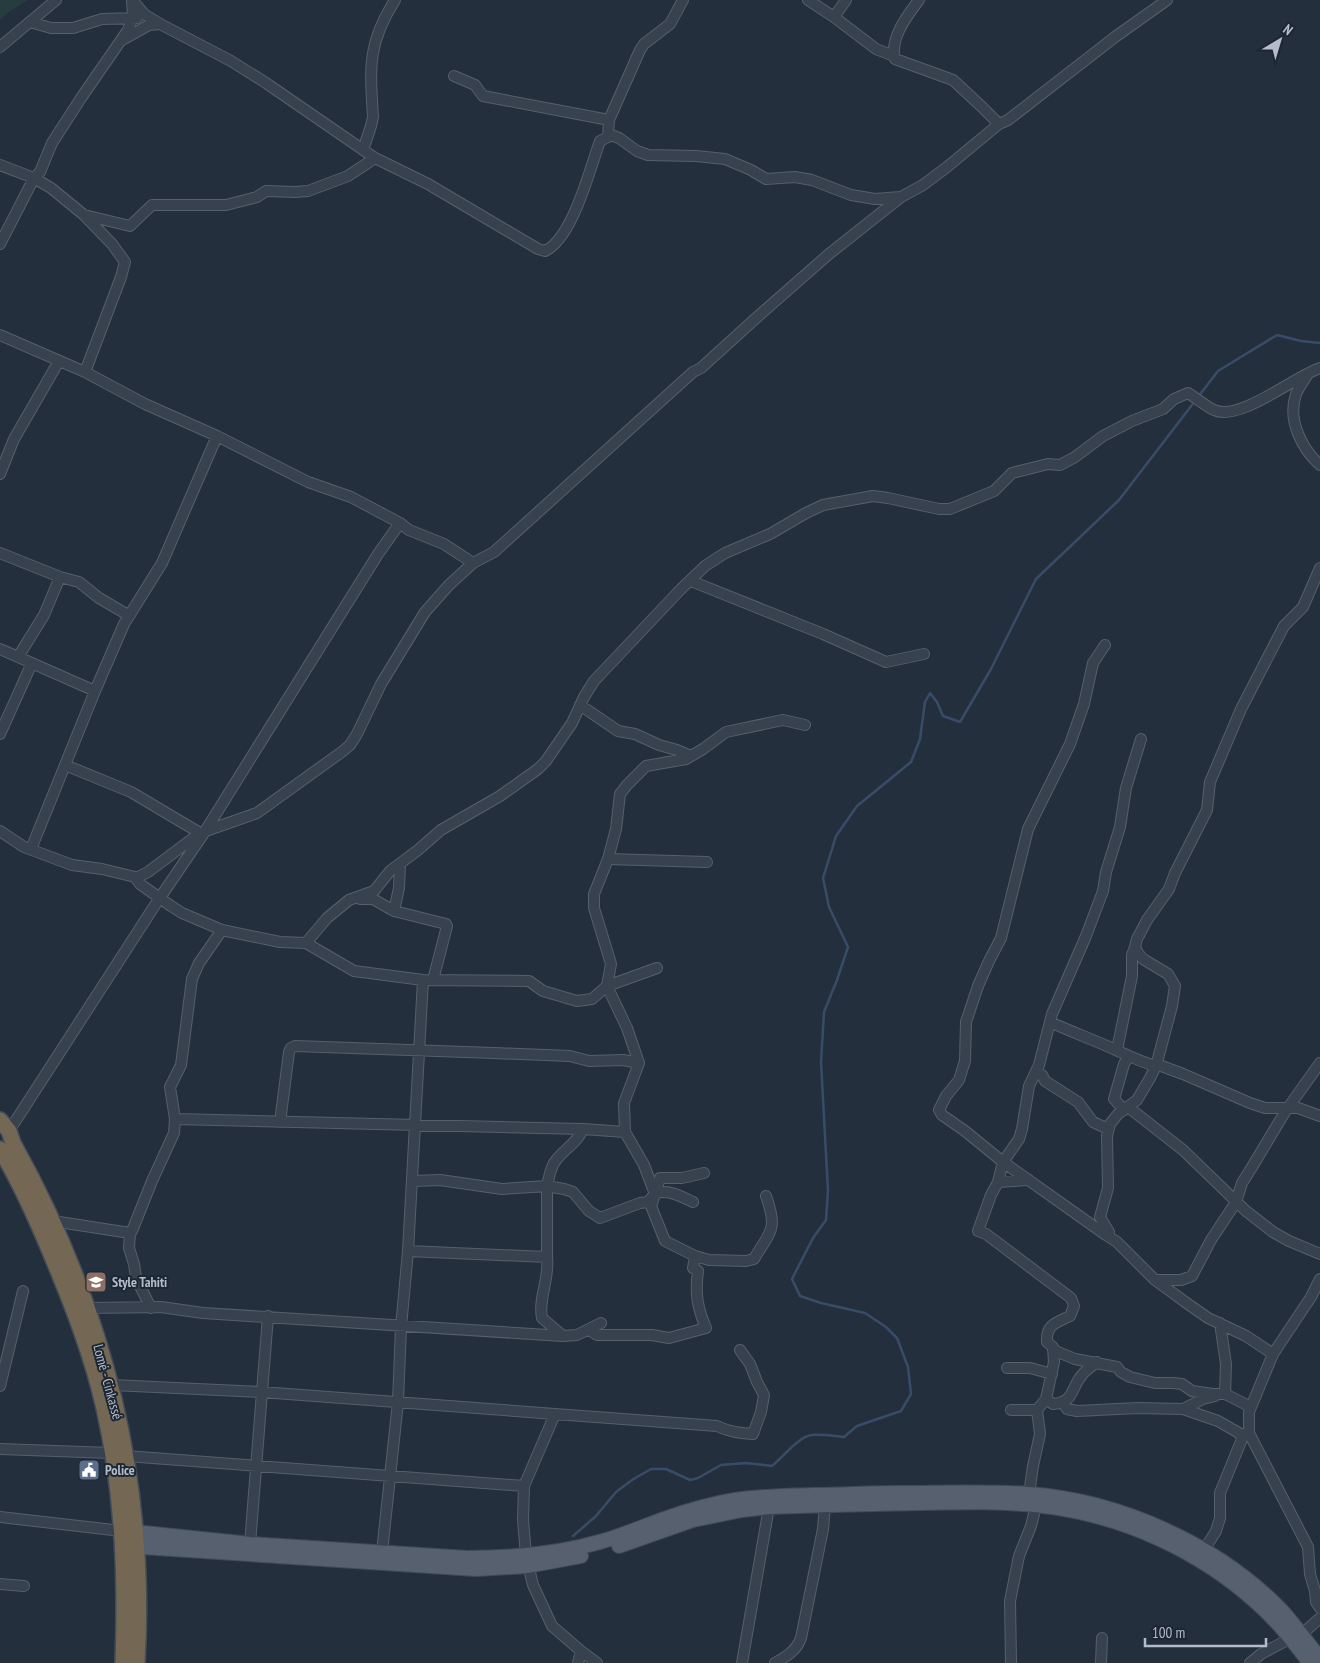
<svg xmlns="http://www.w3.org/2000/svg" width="1320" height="1663" viewBox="0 0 1320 1663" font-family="'PT Sans Narrow',sans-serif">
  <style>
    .green { fill: #263c3f }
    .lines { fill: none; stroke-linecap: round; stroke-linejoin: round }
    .stream { stroke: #394c67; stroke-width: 2.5 }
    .minor-casing { stroke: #565f6c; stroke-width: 12 }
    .major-casing { stroke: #414a57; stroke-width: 16 }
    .highway-casing { stroke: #434c59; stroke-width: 18 }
    .minor { stroke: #38414e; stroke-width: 10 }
    .major { stroke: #56606e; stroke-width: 14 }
    .highway { stroke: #746855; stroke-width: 15 }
    .labels { text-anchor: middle; stroke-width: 4; stroke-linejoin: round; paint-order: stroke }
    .poi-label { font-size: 14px; font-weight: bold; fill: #b4bcc9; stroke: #1d2633; text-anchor: start }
    .street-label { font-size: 14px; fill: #b4bcc9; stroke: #1d2633 }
  </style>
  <rect width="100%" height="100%" fill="#242f3e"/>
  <path class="green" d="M 0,0 L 28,0 L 7,13 L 0,20 Z"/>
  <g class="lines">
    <path class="stream" d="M 1198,397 L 1218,371 L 1277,335 L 1301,341 L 1320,343
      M 573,1536 L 596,1516 L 616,1492 L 632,1480 L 651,1469 L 666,1469 L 690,1480 L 698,1478 L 721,1465 L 746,1463 L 772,1466 C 783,1457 799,1436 812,1435 C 822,1434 834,1436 844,1437 L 857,1426 L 901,1411 L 911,1394 L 908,1367 L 897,1338 L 886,1327 L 865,1313 L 821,1303 L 800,1296 L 792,1279 L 813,1238 L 826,1220 L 828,1191 L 821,1062 L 824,1012 L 837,980 L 848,947 L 829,907 L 823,878 L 836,836 L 857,806 L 911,762 L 920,739 L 925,702 L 930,693 L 937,702 L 943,716 L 960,722 L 991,669 L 1036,579 L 1119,500 L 1195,401"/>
    <g class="minor-casing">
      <path id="minor" d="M 132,0 L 144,14 L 162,25 L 231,61 L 266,83 L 375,158 L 428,184 L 538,249 L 545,251 C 573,238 590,168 600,141 L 608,137 L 609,120 L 640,50 L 644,44 L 670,24 L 683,0
        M 808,0 L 834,17 L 876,49 L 894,56 L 895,59 L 953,80 L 982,107 L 999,124
        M 834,17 L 846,0
        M 30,22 L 51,28 L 73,28 L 102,19 L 137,18
        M 124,39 L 149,25 L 159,24
        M 0,47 L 56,0
        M 894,56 C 892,35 907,16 919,0
        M 454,76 L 475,85 L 483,96 L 609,120
        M 608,137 L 608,134 L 619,138 L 637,151 L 648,155 L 696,156 L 725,159 L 751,170 L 766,179 L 795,177 L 812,180 L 851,195 L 875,199 L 900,197
        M 363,150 L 371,126 L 373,117 C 370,68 367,44 395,0
        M 0,165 L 34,178 L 51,188 L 84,215 L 112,244 L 125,262 L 121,277 L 85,372
        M 84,215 L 130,226 L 152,205 L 226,205 L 257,197 L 266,191 L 295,192 L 308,191 L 348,176 L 375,158
        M 0,244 L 34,178 L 40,172 L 52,143 L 81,98 L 128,30 L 133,16 L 132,1
        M 0,335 L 85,372 L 145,404 L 217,436 L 308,482 L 351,497 L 400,523 L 409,530 L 444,544 L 473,563
        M 1308,374 C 1304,380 1299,387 1296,394 C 1287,420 1302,449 1320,465
        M 0,474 L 14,439 L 59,361
        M 0,553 L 60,577 L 79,582 L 99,598 L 128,615
        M 691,581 L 823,634 L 886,662 L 924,654
        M 1105,645 L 1093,663 L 1084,704 L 1070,744 L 1028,829 L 1001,938 L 989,961 L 978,986 L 966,1022 L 965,1061 L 959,1080 L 946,1096 L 939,1110 L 942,1115 L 965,1131 L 1003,1162 L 1106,1235
        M 0,649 L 95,691
        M 18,657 L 44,615 L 60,577
        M 580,705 L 618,731 L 635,734 L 659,745 L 677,750 L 691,756
        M 0,734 L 32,663
        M 65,765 L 131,792 L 200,833
        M 0,831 L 24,847 L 72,865 L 102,869 L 135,877 L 140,884 L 171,906 L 182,913 L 222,930
        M 31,849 L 95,691 L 124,624 L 162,563 L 217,436
        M 608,859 L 707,862
        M 136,878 L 148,872 L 200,833 L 257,813 L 343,751 L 350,745 L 357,734 L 381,684 L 425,612 L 449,585 L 473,563 L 494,552 L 693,372 L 701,368 L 755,319 L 829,254 L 901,197 L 923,185 L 947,167 L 999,124 L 1008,120 L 1115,37 L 1167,0
        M 360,899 L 373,899 L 394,911 L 446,924 L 447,926 L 433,980
        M 394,911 L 399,888 L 400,864
        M 306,943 L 354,971 L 423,980 L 529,981 L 543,991 L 577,1001 L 592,999 L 607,986 L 657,968
        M 1050,1022 C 1072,1032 1094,1040 1116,1050 C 1129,1056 1141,1062 1156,1066
        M 1117,1050 L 1132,976 L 1132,955 L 1135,947
        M 1156,1064 L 1183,1074 L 1250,1103 L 1265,1108 L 1298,1108 L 1320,1116
        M 1036,1072 L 1042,1075 L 1045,1081 L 1078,1102 L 1093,1122 L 1108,1129
        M 1128,1107 L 1183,1150 L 1246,1211 L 1273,1232 L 1289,1241 L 1320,1254
        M 1124,1110 L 1114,1099 L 1124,1064 L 1128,1057
        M 175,1119 L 583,1129
        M 280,1122 L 289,1052 L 291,1048 L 295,1046 L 494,1053 L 570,1056 L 589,1061 L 623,1060 L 639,1063
        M 9,1131 L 157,902 L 204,833 L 378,554 L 400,523
        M 412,1181 L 440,1180 L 502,1189 L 547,1186 L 564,1189 L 573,1192 L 589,1211 L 600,1218 L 640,1203 L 648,1202 L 655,1194 L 660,1178 L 682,1178 L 704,1173
        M 998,1182 L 1029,1180
        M 655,1194 C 667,1188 682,1197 693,1202
        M 766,1196 C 778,1230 771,1230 754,1259 L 746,1261 L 709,1260 L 695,1256 L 665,1241 L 651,1206 L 655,1194 L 644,1165 L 625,1132 L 624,1103 L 639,1063 L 627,1028 L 607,986 L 611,964 L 594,908 L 594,894 L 608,859 L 616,829 L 620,794 L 627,785 L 646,766 L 686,759 L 703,749 L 726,732 L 783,720 L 805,725
        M 53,1221 L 130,1233 L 132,1231 L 152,1181 L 174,1133 L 175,1119 L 170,1087 L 181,1065 L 192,979 L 199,963 L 222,930 L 280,942 L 306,943 L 327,918 L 349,900 L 374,891 L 390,871 L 418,850 L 441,830 L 500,796 L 538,769 L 546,761 L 572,723 L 584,697 L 594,681 L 681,589 L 705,566 L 725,553 L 770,534 L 806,513 L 823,505 L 873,496 L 888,498 L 939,509 L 950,509 L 994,491 L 1012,473 L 1048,464 L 1060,465 L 1075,457 L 1103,436 L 1132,421 L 1163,409 L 1174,399 L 1188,393 C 1195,397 1208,408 1214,410 C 1239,422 1294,377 1320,368
        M 130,1233 L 129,1248 L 134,1264 L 136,1278 L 151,1308
        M 408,1251 L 547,1257 L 547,1186 C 549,1178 550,1170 554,1163 C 562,1150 577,1144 583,1129 L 625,1132
        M 547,1257 C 550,1278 538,1298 542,1318 L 563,1336
        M 1320,1279 L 1311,1297 L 1273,1354 L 1249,1412 L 1249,1433 L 1308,1547 L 1310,1574 L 1315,1591 L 1316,1602 L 1320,1608
        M 1155,1280 L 1181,1280 L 1192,1276 L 1211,1240 L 1236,1202 L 1242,1183 L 1252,1167 L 1285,1112 L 1320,1063
        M 87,1308 L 161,1307 L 203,1313 L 563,1336 L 577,1335 L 601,1323
        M 1220,1323 L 1226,1364 L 1225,1394
        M 589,1330 L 597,1335 L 652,1335 L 669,1338 L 706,1328 C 697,1307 695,1293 698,1271 L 693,1268 L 695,1256
        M 1053,1350 L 1075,1359 L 1117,1367 L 1121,1372 L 1130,1377 L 1155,1383 L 1173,1383 L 1182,1384 L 1192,1391 L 1213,1394 L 1225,1394 L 1251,1407
        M 1273,1354 L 1246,1336 L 1208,1318 L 1188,1304 L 1155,1280 L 1117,1242 L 1106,1235 L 1109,1232 L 1100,1217 L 1108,1188 L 1107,1136 L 1110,1124 L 1118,1114 L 1137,1100 L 1150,1078 L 1156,1066 L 1172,1006 L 1175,986 L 1168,974 L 1143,959 L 1138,953 L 1135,947 L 1137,939 L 1147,920 L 1169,889 L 1175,873 L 1207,810 L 1210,782 L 1241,709 L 1284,626 L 1303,607 L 1320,568
        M 1007,1368 L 1030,1368 L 1052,1374
        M 112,1385 L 261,1392 L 717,1426 C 729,1432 740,1433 753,1434 L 761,1412 L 764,1395 L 757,1382 L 750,1364 L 740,1350
        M 0,1386 L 23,1291
        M 1046,1399 L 1053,1404 C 1075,1402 1070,1389 1082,1375 C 1086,1370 1092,1366 1097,1362
        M 1063,1403 L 1067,1409 L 1077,1411 L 1138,1408 L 1183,1409 L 1218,1421 L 1239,1433 L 1242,1439
        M 1183,1409 L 1203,1399 L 1215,1396
        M 1011,1410 L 1037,1410
        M 555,1414 L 524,1486 L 523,1519 L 526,1556 L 533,1585 L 552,1626 L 581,1651 L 578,1663
        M 0,1449 L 111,1453
        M 126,1456 L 524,1486
        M 1029,1494 L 1033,1466 L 1040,1434 L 1037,1410 L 1046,1399 L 1054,1362 L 1053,1347 L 1047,1342 C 1046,1324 1056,1323 1070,1316 L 1074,1306 L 1071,1298 L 986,1234 L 978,1231 L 991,1195 L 998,1182 L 1003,1162 L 1019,1139 L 1022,1129 L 1029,1086 L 1039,1065 L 1052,1014 L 1086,936 L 1103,891 L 1106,872 L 1120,827 L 1126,788 L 1141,739
        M 0,1517 L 122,1531
        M 250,1544 L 268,1316
        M 1204,1550 L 1216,1531 L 1220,1518 L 1220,1493 L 1244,1434
        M 382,1552 L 398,1402 L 401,1327 L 408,1251 L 423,980
        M 0,1584 L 24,1586
        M 1302,1634 L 1320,1618
        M 581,1651 L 597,1663
        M 742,1663 L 769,1507
        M 775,1663 C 786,1657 797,1650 801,1638 L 823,1529 L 825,1505
        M 1011,1663 L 1010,1601 L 1019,1556 L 1031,1526 L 1036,1506
        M 1101,1663 L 1102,1638
        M 1250,1663 L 1261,1654 L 1291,1638"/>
    </g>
    <g class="major-casing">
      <path id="major" d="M 125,1531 L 250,1544 L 467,1558 C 513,1558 559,1554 603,1541 C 624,1535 644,1526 664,1519 C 687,1511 711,1504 735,1500 C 761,1496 787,1496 813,1495 C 841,1495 868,1493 896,1493 C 940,1493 985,1491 1029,1494 C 1121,1501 1219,1545 1283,1612 C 1296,1627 1308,1643 1320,1659
        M 127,1546 L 476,1569 L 527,1566 L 581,1556
        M 619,1546 L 693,1520 L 742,1510 L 769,1507 C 820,1505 870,1504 920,1503 C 964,1502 1009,1501 1052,1507 C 1127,1518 1199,1551 1255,1601 C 1276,1619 1293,1641 1310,1663"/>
    </g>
    <g class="highway-casing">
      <path id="highway" d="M 0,1120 L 9,1131 L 13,1143 C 103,1305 148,1478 137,1663
        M 0,1149 C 20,1182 36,1218 51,1254 C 72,1304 92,1355 104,1408 C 123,1492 126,1577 123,1663"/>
    </g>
    <use href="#minor" class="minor"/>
    <use href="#major" class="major"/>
    <use href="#highway" class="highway"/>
  </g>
  <defs>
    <g id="school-square" transform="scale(1.125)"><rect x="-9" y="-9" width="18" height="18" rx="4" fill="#8d6e63" stroke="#1d2633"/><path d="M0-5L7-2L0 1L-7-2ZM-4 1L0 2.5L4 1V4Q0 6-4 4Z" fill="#fff"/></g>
    <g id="civic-square" transform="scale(1.125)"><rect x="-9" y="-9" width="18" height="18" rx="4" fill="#5c6f8a" stroke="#1d2633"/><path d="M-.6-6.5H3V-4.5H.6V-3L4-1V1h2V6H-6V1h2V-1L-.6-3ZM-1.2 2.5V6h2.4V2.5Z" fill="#fff"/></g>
  </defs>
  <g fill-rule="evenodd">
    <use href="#school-square" x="96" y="1282"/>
    <use href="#civic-square" x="89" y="1470"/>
  </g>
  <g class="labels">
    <g class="poi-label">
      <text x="112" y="1287">Style Tahiti</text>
      <text x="105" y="1475">Police</text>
    </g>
    <g class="street-label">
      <text transform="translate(108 1382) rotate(75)" y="5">Lomé - Cinkassé</text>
    </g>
  </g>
  <g transform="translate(1280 40) rotate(38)" stroke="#1d2633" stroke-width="4" paint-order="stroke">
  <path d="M0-4L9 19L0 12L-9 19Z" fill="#b4bcc9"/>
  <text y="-8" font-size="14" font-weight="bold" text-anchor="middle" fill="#b4bcc9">N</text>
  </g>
  <path d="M1145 1638v8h121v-8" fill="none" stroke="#b4bcc9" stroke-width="2.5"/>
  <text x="1152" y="1638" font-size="15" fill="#b4bcc9" stroke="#1d2633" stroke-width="4" paint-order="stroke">100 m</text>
</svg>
